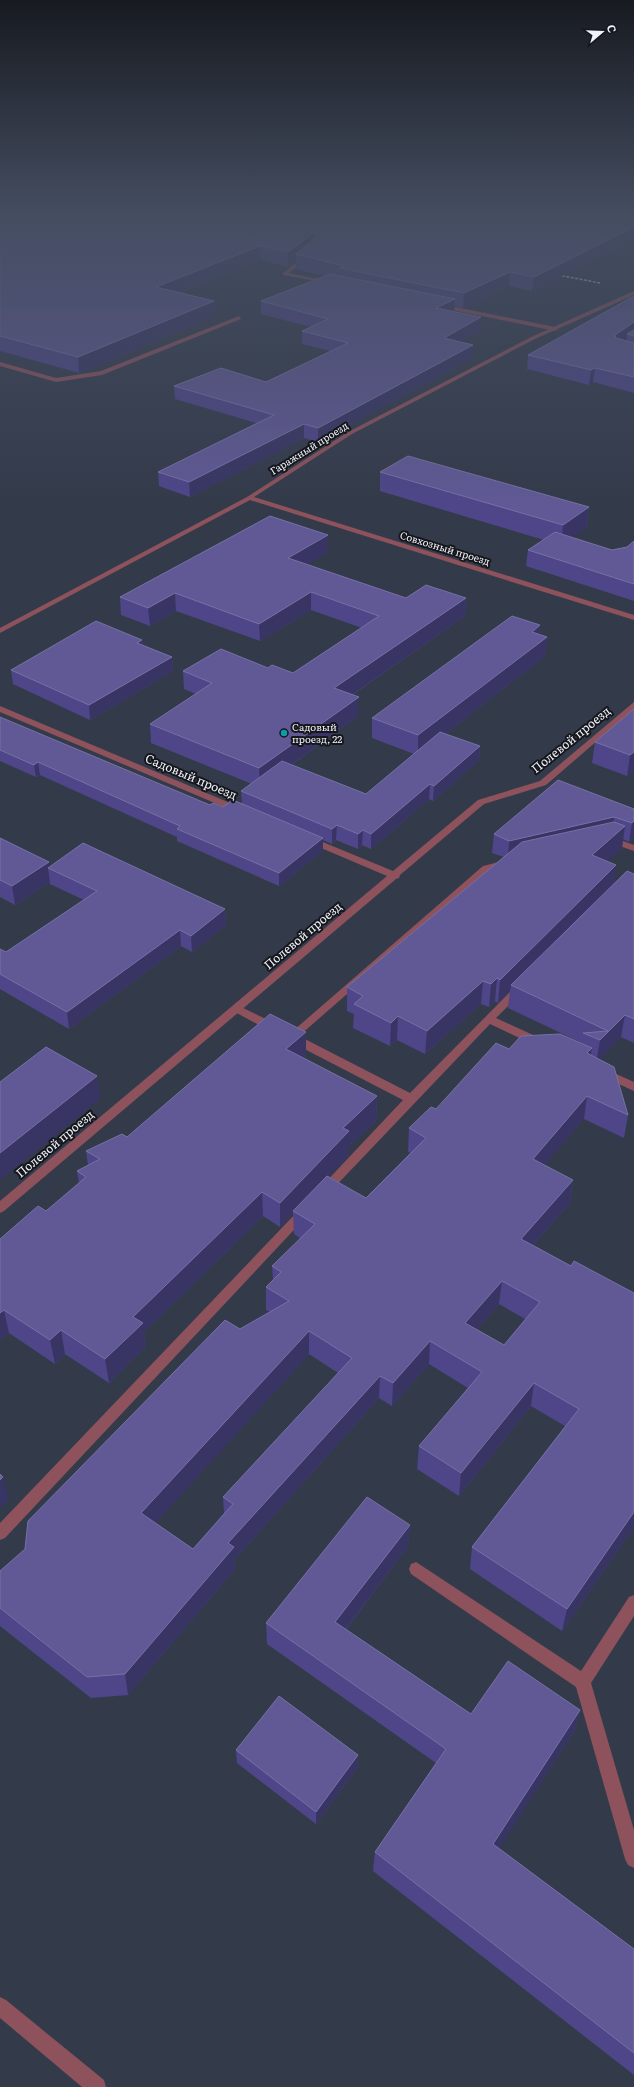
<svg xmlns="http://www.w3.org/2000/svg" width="634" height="2087" viewBox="0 0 634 2087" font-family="Literata,serif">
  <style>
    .built { fill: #333b4b }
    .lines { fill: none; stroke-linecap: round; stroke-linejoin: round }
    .service { fill: #8d525c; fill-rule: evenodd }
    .minor { fill: #8d525c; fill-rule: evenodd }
    .rail { stroke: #c7cad3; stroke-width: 1.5; stroke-dasharray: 3 1.5; stroke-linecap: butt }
    .wall { fill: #4e4689; fill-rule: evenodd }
    .shaded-wall { fill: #383564 }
    .building { fill: #605995; stroke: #7671a5; fill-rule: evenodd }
    .culture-dot { fill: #0f9aa8; stroke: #15171c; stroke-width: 1.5 }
    .labels { text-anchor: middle; stroke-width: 4; stroke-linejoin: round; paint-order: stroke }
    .far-street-label { font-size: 10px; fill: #f0f3fb; stroke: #15171c }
    .far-poi-label { font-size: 10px; fill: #f0f3fb; stroke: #15171c; text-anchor: start }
    .street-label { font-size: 12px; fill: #f0f3fb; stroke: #15171c }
  </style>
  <rect width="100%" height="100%" fill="#2a2f3a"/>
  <path class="built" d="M 0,213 L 634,213 L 634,2087 L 0,2087 Z"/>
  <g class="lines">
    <path class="service" d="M 308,253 L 310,256 L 289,273 L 332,282 L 332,284 L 283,275 L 283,273 Z
      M 440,304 L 555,327 L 558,329 L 555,331 L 438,307 Z
      M 239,316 L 241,319 L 102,375 L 56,382 L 0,366 L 0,362 L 56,378 L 101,371 Z
      M 612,837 L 634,845 L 634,851 L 611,843 L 605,843 L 603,841 Z
      M 507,860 L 510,861 L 512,863 L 510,865 L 489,870 L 299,1036 L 410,1093 L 515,987 L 523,987 L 524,989 L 523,991 L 496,1018 L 542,1039 L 543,1042 L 542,1045 L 534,1045 L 490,1024 L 329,1193 L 321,1193 L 319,1190 L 321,1187 L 403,1100 L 287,1040 L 286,1037 L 483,866 Z
      M 237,1005 L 278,1025 L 279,1028 L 274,1032 L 270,1031 L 233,1011 L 232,1009 Z
      M 605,1069 L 634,1082 L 634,1091 L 601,1076 L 599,1073 L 601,1070 Z
      M 303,1208 L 307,1210 L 309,1213 L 307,1216 L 5,1538 L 0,1540 L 0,1523 L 299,1210 Z
      M 416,1562 L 581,1671 L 629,1597 L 634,1595 L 634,1616 L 591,1683 L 634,1830 L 634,1868 L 628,1865 L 625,1859 L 576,1687 L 411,1574 L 409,1569 L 411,1564 Z"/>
    <path class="minor" d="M 634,291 L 634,295 L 535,339 L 352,434 L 254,497 L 634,615 L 634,620 L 250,500 L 0,633 L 0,628 L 247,497 L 348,432 L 531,337 Z
      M 634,702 L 634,709 L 546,785 L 484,804 L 400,875 L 399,878 L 396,879 L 4,1211 L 0,1213 L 0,1201 L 387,876 L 307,842 L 305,840 L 307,838 L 313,838 L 393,871 L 478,800 L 540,781 Z
      M 0,706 L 242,808 L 244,810 L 239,813 L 236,812 L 0,712 Z
      M 0,1997 L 6,2000 L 104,2080 L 106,2087 L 82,2087 L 0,2018 Z"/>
    <path class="rail" d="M 553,274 L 600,283"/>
  </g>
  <path class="wall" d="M 0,213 L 634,213 L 634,240 L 532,291 L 509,286 L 463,308 L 454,306 L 454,312 L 481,317 L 480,330 L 459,342 L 473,345 L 472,358 L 318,442 L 304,438 L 190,497 L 159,486 L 158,472 L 256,423 L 175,399 L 174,386 L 266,382 L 330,351 L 302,344 L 302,331 L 311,327 L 261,314 L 261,301 L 325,276 L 296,269 L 296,260 L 288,267 L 261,260 L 179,293 L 214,301 L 215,316 L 79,373 L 0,351 Z
    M 634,296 L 634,393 L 593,382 L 589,385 L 527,369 L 528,355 Z
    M 380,472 L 589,507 L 587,527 L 571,537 L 612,550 L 627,547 L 634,541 L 634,601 L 526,566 L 528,550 L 544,540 L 380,491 Z
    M 328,552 L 306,564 L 406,598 L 466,598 L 465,616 L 352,695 L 358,716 L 291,765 L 366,794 L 414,754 L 372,738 L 372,718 L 540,625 L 539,634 L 547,637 L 545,656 L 445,734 L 480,746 L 479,760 L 433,801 L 429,799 L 371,849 L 362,845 L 358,849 L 336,840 L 332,844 L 323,840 L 323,851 L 279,886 L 177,841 L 177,837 L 40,775 L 36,777 L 0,761 L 0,717 L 210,805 L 223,807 L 242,803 L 241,791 L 252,784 L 151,743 L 150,724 L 196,694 L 184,689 L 183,671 L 268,668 L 293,673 L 362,628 L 311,610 L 260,641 L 176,611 L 150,626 L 121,615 L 120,597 Z
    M 142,640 L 143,645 L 172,657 L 173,671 L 90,720 L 13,684 L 11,670 Z
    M 634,709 L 634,770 L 627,776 L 592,763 L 595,742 Z
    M 634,809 L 634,837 L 629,842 L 623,839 L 622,848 L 607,861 L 614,884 L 634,874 L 634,1043 L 621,1037 L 599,1059 L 628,1115 L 624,1138 L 584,1119 L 544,1165 L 573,1180 L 570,1203 L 533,1245 L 571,1266 L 634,1293 L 634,1527 L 562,1631 L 470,1569 L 472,1547 L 565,1426 L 531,1406 L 459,1496 L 417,1469 L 419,1446 L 468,1388 L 429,1364 L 392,1406 L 379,1398 L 234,1560 L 235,1569 L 128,1695 L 91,1698 L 0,1626 L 0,1571 L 25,1549 L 240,1329 L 270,1312 L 266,1310 L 266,1287 L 273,1280 L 272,1266 L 301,1239 L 294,1234 L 293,1213 L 280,1227 L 263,1216 L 144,1332 L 145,1347 L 109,1383 L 65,1354 L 55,1364 L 9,1333 L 0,1341 L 0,1239 L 46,1211 L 79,1183 L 77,1171 L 88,1165 L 86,1151 L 127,1137 L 306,1055 L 303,1058 L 377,1096 L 376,1120 L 349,1146 L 349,1155 L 328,1176 L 366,1198 L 410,1153 L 408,1151 L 409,1128 L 436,1109 L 509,1049 L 582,1044 L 582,1043 L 508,1008 L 510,991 L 498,1003 L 495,1001 L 489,1007 L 481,1004 L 425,1054 L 397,1040 L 390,1046 L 353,1028 L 354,1014 L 347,1011 L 347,987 L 504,857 L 492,853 L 494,834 ZM 499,1304 L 525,1319 L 504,1345 L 477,1329 ZM 309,1354 L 338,1373 L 223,1497 L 224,1513 L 193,1549 L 155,1523 Z
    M 0,838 L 49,862 L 49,867 L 225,909 L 226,925 L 192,952 L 181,946 L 69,1029 L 0,989 L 0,949 L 6,952 L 84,900 L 50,884 L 50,882 L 15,905 L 0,897 Z
    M 410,1525 L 408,1546 L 346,1629 L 471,1714 L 580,1710 L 575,1730 L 499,1848 L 634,1949 L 634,2075 L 373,1871 L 375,1852 L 436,1763 L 267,1644 L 266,1623 Z
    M 236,1750 L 358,1755 L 358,1767 L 316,1824 L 237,1763 Z"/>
  <path class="shaded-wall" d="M 634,227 L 634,240 L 532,291 L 534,277 Z
    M 313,233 L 313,247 L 296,254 L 296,260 L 288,267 L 288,252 Z
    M 260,246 L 261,260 L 157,301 L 156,287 Z
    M 510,272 L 509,286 L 463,308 L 464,293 Z
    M 455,299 L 454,312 L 436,308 Z
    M 214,301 L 215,316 L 79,373 L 78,357 Z
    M 481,317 L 480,330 L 443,351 L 444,338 Z
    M 634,322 L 634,335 L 627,334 L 627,340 L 614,349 L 615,335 Z
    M 473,345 L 472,358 L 318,442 L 318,428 Z
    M 595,368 L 593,382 L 589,385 L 591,370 Z
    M 304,424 L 304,438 L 190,497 L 189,482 Z
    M 589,507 L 587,527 L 561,545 L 563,525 Z
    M 328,535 L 328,552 L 288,575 L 288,558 Z
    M 311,592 L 311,610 L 260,641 L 259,624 Z
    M 175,593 L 176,611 L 150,626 L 148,608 Z
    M 466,598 L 465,616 L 334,707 L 334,688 Z
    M 540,625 L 539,643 L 547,637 L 545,656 L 418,755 L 418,735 L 532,632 Z
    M 142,640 L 144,654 L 137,643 Z
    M 172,657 L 173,671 L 90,720 L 89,705 Z
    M 359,697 L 358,716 L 260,787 L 259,768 Z
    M 480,746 L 479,760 L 433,801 L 434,786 Z
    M 634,752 L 634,770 L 627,776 L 630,755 Z
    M 38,762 L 40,775 L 36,777 L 34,765 Z
    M 430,784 L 429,799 L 371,849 L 371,834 Z
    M 614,817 L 612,836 L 508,859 L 509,841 Z
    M 634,821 L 634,837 L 629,842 L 632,823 Z
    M 337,825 L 336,840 L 332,844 L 332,829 Z
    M 625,826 L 622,848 L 589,878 L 592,855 Z
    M 363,830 L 362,845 L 358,849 L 358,834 Z
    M 323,838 L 323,851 L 279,886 L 279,873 Z
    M 49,862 L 49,868 L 48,868 L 50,882 L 15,905 L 12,886 Z
    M 616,865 L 613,888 L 511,985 L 510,991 L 498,1003 L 500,980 Z
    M 225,909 L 226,925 L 192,952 L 191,936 Z
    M 180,930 L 181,946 L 69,1029 L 67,1012 Z
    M 497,978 L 495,1001 L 489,1007 L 491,984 Z
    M 483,981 L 481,1004 L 425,1054 L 427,1031 Z
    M 625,1015 L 621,1037 L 596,1063 L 600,1040 Z
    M 398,1016 L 397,1040 L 390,1046 L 391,1023 Z
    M 306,1032 L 306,1055 L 286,1073 L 286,1049 Z
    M 592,1048 L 588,1071 L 587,1053 Z
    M 97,1076 L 100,1099 L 0,1180 L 0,1153 Z
    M 377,1096 L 376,1120 L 349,1146 L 349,1155 L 294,1212 L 293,1211 L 293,1213 L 280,1227 L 280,1203 L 343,1128 Z
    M 587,1096 L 584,1119 L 530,1182 L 533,1159 Z
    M 573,1180 L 570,1203 L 518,1262 L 521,1239 Z
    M 262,1192 L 263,1216 L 144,1332 L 145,1347 L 109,1383 L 105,1359 L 133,1317 Z
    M 502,1281 L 499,1304 L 463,1345 L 465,1323 Z
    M 4,1310 L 9,1333 L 0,1341 L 0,1313 Z
    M 61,1330 L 65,1354 L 55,1364 L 50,1340 Z
    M 309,1331 L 309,1354 L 144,1536 L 141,1513 Z
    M 430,1341 L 429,1364 L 392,1406 L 393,1383 Z
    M 380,1376 L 379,1398 L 234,1560 L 235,1569 L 128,1695 L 125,1674 L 228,1543 Z
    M 534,1383 L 531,1406 L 459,1496 L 461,1473 Z
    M 3,1477 L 9,1500 L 0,1508 L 0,1480 Z
    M 634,1512 L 634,1527 L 562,1631 L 567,1609 Z
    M 410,1525 L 408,1546 L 335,1643 L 335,1622 Z
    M 580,1710 L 575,1730 L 490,1863 L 493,1844 Z
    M 358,1755 L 358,1767 L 316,1824 L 316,1812 Z"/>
  <path class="building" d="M 0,213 L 634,213 L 634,227 L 534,277 L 510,272 L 464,293 L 340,268 L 344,266 L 296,254 L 318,236 L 318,234 L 313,233 L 288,252 L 260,246 L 156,287 L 214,301 L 78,357 L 0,336 Z
    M 330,274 L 455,299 L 436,308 L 481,317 L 444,338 L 473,345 L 318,428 L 304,424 L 189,482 L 158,472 L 274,415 L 174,386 L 221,368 L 266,382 L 348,343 L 302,331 L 328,319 L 261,301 Z
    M 634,296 L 634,322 L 615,335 L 616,338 L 634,343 L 634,377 L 595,368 L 591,370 L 528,355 Z
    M 634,330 L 634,336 L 627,334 Z
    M 408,456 L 589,507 L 563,525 L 380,472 Z
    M 270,516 L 328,535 L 288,558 L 406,598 L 426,585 L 466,598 L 334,688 L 359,697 L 259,768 L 150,724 L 212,683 L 183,671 L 221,649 L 268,668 L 272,665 L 293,673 L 379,616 L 311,592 L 259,624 L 175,593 L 148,608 L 120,597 Z
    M 555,532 L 612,550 L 627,547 L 634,541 L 634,584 L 528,550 Z
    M 512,616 L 540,625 L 532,632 L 547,637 L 418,735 L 372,718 Z
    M 96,621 L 142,640 L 137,643 L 172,657 L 89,705 L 11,670 Z
    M 634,709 L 634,752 L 630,755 L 595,742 Z
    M 0,717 L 210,805 L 213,803 L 223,807 L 233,800 L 323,838 L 279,873 L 177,829 L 180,826 L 38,762 L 34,765 L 0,750 Z
    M 440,732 L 480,746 L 434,786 L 430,784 L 371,834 L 363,830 L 358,834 L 337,825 L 332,829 L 241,791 L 282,761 L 366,794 Z
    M 558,780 L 634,809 L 634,821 L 632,823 L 614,817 L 509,841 L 494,834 Z
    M 614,822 L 625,826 L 592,855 L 616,865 L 500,980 L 497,978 L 491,984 L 483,981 L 427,1031 L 398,1016 L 391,1023 L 354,1004 L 363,996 L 347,987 L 522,842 Z
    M 0,838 L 49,862 L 12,886 L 0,880 Z
    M 83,843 L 225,909 L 191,936 L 180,930 L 67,1012 L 0,974 L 0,949 L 6,952 L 97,891 L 48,868 Z
    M 627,871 L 634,874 L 634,1019 L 625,1015 L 600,1040 L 583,1033 L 608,1031 L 511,985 Z
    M 270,1014 L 306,1032 L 286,1049 L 377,1096 L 343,1128 L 349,1131 L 280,1203 L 262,1192 L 133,1317 L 143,1323 L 105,1359 L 61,1330 L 50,1340 L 4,1310 L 0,1313 L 0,1239 L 38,1206 L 46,1211 L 86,1177 L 77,1171 L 100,1159 L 86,1151 L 122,1134 L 127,1137 Z
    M 560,1034 L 592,1048 L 587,1053 L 614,1067 L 628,1115 L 587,1096 L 533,1159 L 573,1180 L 521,1239 L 571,1266 L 574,1261 L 634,1293 L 634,1512 L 567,1609 L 472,1547 L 579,1409 L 534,1383 L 461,1473 L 419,1446 L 482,1372 L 430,1341 L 393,1383 L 380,1376 L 228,1543 L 234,1547 L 125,1674 L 87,1677 L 0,1608 L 0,1571 L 25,1549 L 28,1521 L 225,1320 L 240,1329 L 289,1301 L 266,1287 L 281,1272 L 272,1266 L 315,1224 L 293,1211 L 327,1176 L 366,1198 L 426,1138 L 409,1128 L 431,1107 L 436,1109 L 496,1043 L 509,1049 L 521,1036 ZM 502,1281 L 540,1302 L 504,1345 L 465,1323 ZM 309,1331 L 352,1358 L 223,1497 L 233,1504 L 193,1549 L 141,1513 Z
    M 46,1047 L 97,1076 L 0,1153 L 0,1082 Z
    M 0,1474 L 3,1477 L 0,1480 Z
    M 367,1497 L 410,1525 L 335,1622 L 471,1714 L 508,1661 L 580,1710 L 493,1844 L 634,1949 L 634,2053 L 375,1852 L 446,1749 L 266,1623 Z
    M 279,1696 L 358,1755 L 316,1812 L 236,1750 Z"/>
  <linearGradient id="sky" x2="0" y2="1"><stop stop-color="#171a20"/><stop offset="0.42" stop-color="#444d60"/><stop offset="1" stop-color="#444d60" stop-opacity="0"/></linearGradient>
  <rect width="634" height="505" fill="url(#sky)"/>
  <circle class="culture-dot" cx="284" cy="733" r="4"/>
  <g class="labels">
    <g class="far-street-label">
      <text transform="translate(309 448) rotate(-32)" y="4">Гаражный проезд</text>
      <text transform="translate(445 548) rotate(17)" y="4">Совхозный проезд</text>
    </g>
    <g class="far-poi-label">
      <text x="292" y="731">Садовый<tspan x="292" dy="12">проезд, 22</tspan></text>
    </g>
    <g class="street-label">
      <text transform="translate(571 740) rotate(-39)" y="4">Полевой проезд</text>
      <text transform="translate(191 777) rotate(23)" y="4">Садовый проезд</text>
      <text transform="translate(303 936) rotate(-40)" y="4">Полевой проезд</text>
      <text transform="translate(55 1144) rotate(-40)" y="4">Полевой проезд</text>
    </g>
  </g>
  <g transform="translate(602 32) rotate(71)" stroke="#15171c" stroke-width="3" paint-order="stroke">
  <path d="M0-3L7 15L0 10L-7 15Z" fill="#f0f3fb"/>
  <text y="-6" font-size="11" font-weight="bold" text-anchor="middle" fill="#f0f3fb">С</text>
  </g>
</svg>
